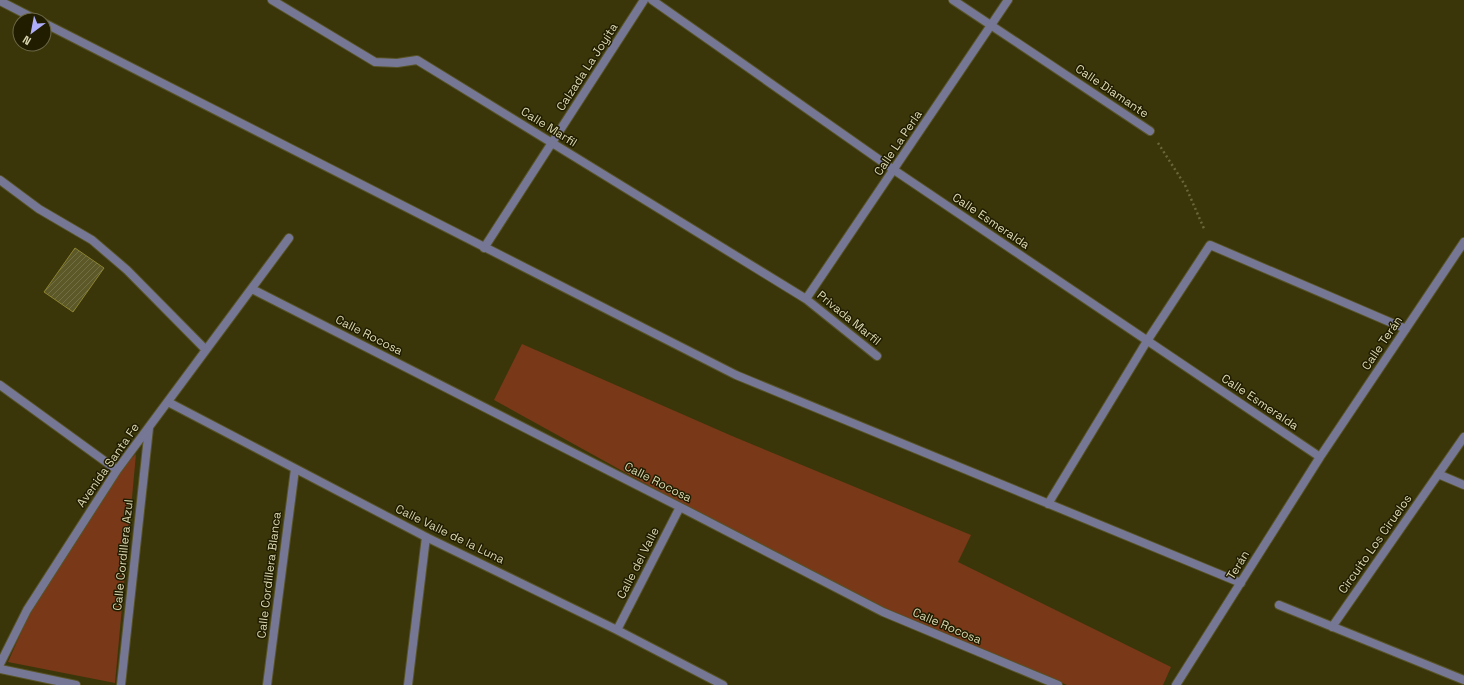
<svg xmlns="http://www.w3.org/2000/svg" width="1464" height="685" viewBox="0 0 1464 685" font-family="'Space Grotesk',sans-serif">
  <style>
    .park { fill: #793818 }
    .building { fill: url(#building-hatch); stroke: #8b8331 }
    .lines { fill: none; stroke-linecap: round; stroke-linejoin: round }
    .street-casing { stroke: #575327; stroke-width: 10 }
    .path { stroke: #6a663b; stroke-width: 2.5; stroke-dasharray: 2 3; stroke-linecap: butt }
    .street { stroke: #767795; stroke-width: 8 }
    .labels { text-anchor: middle; stroke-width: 3; stroke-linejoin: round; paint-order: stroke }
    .street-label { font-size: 12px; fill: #d9d6b0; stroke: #211d00 }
  </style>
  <defs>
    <pattern id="building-hatch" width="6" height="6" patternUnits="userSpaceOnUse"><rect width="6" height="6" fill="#5c5828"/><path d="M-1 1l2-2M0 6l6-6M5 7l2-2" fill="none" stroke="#736f45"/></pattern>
  </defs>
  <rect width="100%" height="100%" fill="#3a3609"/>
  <path class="park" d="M 522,344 L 732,436 L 971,535 L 958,562 L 1171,667 L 1163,685 L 1067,685 L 887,609 L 684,505 L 494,400 Z
    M 136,454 L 115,683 L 8,662 L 31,610 L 118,471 Z"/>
  <path class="building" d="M 75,248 L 104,268 L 73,312 L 44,292 Z"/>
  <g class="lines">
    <g class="street-casing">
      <path id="street" d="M 272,0 L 375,62 L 397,63 L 417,60 L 806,299 L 877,356
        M 652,0 L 894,170 L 1320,457
        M 953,0 L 1150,131
        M 0,1 L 37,20
        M 44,23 L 736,375 L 1241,583
        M 0,180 L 39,209 L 92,240 L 127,270 L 206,350
        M 484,248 L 644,0
        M 252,289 L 680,507 L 883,612 L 1058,685
        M 806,299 L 1008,0
        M 0,385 L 117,470
        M 168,402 L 426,537 L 617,630 L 723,685
        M 1438,474 L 1464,485
        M 1048,504 L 1147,341 L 1210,245 L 1406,329
        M 1279,605 L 1464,680
        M 1332,627 L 1464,437
        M 617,630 L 680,507
        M 0,664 L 27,610 L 117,470 L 289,238
        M 0,669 L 76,685
        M 121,685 L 149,428
        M 267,685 L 295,469
        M 408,685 L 426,537
        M 1176,685 L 1320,457 L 1464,242"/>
    </g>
    <path class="path" d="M 1158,143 L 1185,185 L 1205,231"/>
    <use href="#street" class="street"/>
  </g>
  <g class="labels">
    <g class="street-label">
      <text transform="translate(587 67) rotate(-57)" y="4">Calzada La Joyita</text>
      <text transform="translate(1112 91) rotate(34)" y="4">Calle Diamante</text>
      <text transform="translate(549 127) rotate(32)" y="4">Calle Marfil</text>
      <text transform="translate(898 143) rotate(-56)" y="4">Calle La Perla</text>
      <text transform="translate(991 221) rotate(34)" y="4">Calle Esmeralda</text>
      <text transform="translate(849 318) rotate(39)" y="4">Privada Marfil</text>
      <text transform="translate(369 335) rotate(27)" y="4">Calle Rocosa</text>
      <text transform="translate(1382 343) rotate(-56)" y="4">Calle Terán</text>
      <text transform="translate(1260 402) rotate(34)" y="4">Calle Esmeralda</text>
      <text transform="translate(108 465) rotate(-55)" y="4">Avenida Santa Fe</text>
      <text transform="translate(658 482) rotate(27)" y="4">Calle Rocosa</text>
      <text transform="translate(450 534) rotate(26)" y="4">Calle Valle de la Luna</text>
      <text transform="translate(1375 544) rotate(-55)" y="4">Circuito Los Ciruelos</text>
      <text transform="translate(123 555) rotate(-84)" y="4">Calle Cordillera Azul</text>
      <text transform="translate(638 563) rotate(-63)" y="4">Calle del Valle</text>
      <text transform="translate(1238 565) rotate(-58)" y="4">Terán</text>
      <text transform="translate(269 575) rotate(-83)" y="4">Calle Cordillera Blanca</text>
      <text transform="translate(947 626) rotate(23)" y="4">Calle Rocosa</text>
    </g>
  </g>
  <g transform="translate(32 32) rotate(212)"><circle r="19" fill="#211d00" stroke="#6b6746"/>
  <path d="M0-3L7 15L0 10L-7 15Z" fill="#afaefa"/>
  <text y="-6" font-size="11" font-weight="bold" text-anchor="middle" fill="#d9d6b0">N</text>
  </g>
</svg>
